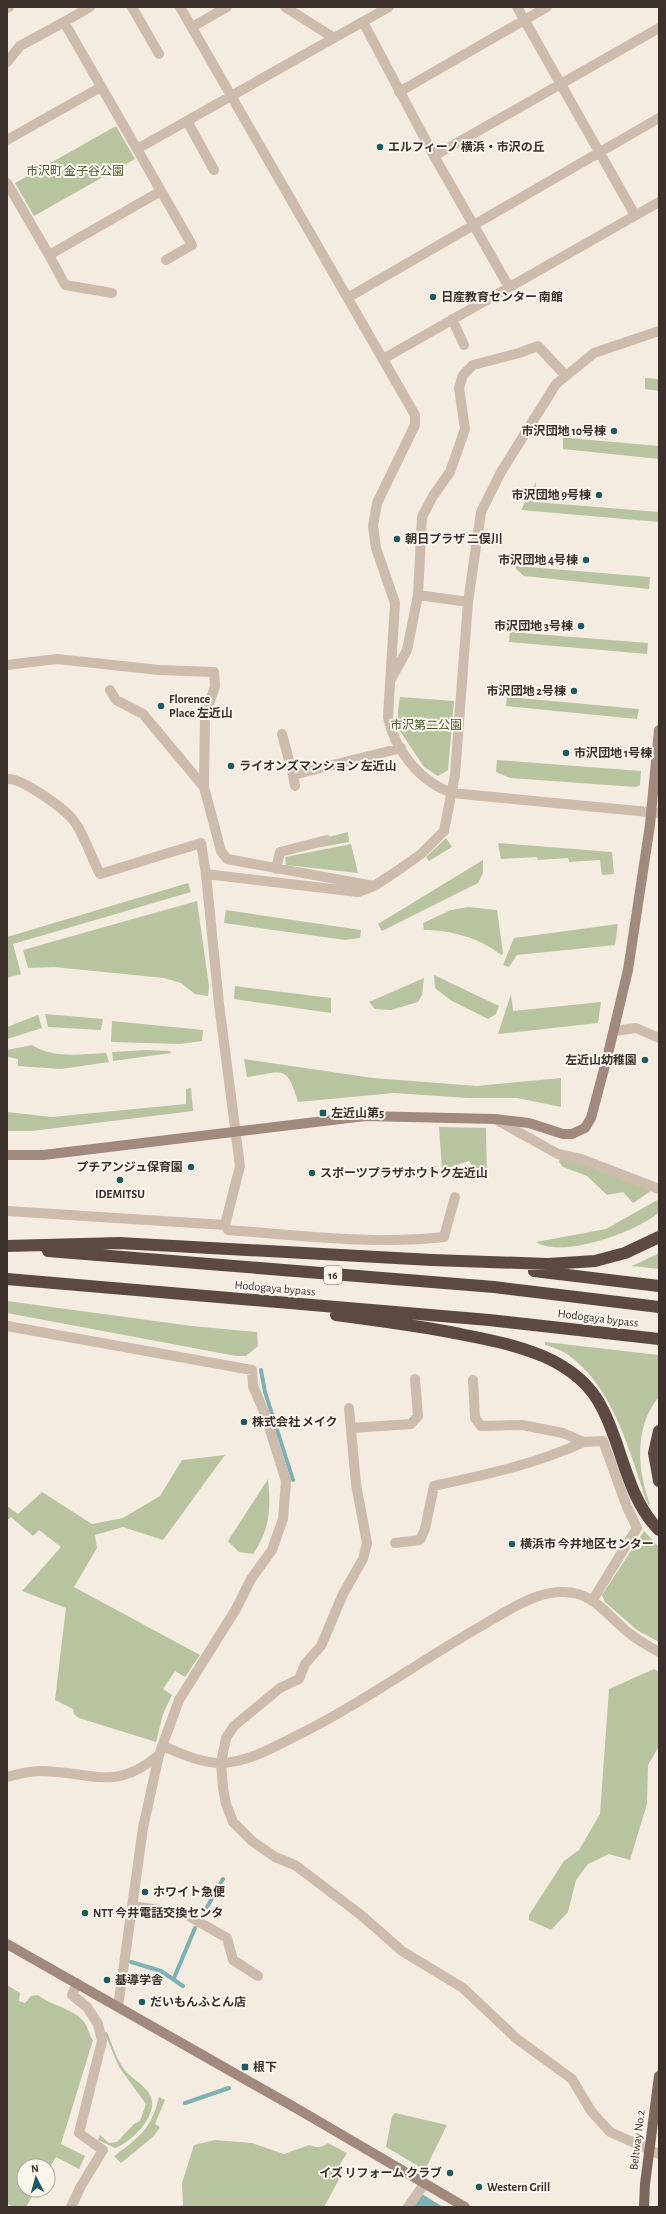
<svg xmlns="http://www.w3.org/2000/svg" width="666" height="2214" viewBox="0 0 666 2214" font-family="'Alegreya Sans','Noto Sans JP',sans-serif">
  <style>
    .green { fill: #b8c4a0 }
    .water { fill: #7fb0b2 }
    .lines { fill: none; stroke-linecap: round; stroke-linejoin: round }
    .stream { stroke: #7fb0b2; stroke-width: 4 }
    .street { stroke: #cdbbac; stroke-width: 10 }
    .secondary { stroke: #a18a7d; stroke-width: 10 }
    .primary { stroke: #7d675c; stroke-width: 10 }
    .highway { stroke: #5c4a42; stroke-width: 12 }
    .poi-dot { fill: #1f5a5e; stroke: #fbf5ee; stroke-width: 1.5 }
    .labels { text-anchor: middle; stroke-width: 4; stroke-linejoin: round; paint-order: stroke }
    .shield { fill: #fbf5ee; stroke: #756b66; stroke-width: 1 }
    .shield-label { font-size: 11px; font-weight: bold; fill: #3b302b }
    .poi-label { font-size: 12px; font-weight: bold; fill: #3b302b; stroke: #fbf5ee; text-anchor: start }
    .park-label { font-size: 12px; fill: #4a5a2e; stroke: #fbf5ee }
    .street-label { font-size: 12px; fill: #3b302b; stroke: #fbf5ee }
  </style>
  <rect width="100%" height="100%" fill="#f4ebe1"/>
  <path class="green" d="M 116,126 L 135,159 L 34,216 L 15,183 Z
    M 645,378 L 659,379 L 659,391 L 645,389 Z
    M 563,432 L 568,432 L 568,438 L 659,446 L 659,459 L 563,449 Z
    M 536,482 L 535,502 L 659,512 L 659,522 L 521,510 Z
    M 516,566 L 650,577 L 649,589 L 524,576 L 516,569 Z
    M 510,632 L 648,643 L 647,654 L 509,642 Z
    M 400,697 L 454,701 L 448,770 L 438,776 L 424,767 L 398,728 L 398,711 Z
    M 507,697 L 639,709 L 637,719 L 506,706 Z
    M 497,760 L 641,771 L 640,785 L 636,787 L 510,778 L 496,772 Z
    M 348,832 L 349,842 L 284,854 L 283,849 Z
    M 446,838 L 452,847 L 429,861 L 426,857 Z
    M 498,843 L 612,852 L 614,874 L 602,875 L 600,860 L 569,862 L 568,858 L 538,860 L 537,857 L 501,859 Z
    M 351,844 L 358,873 L 286,865 L 285,857 Z
    M 483,860 L 483,873 L 478,883 L 382,931 L 378,924 Z
    M 188,883 L 191,892 L 13,944 L 21,974 L 7,978 L 7,937 Z
    M 197,901 L 209,986 L 208,996 L 195,994 L 181,983 L 164,978 L 54,967 L 28,968 L 23,950 Z
    M 468,907 L 497,910 L 503,953 L 501,955 C 481,938 450,930 424,930 L 423,923 L 451,910 Z
    M 226,910 L 361,930 L 360,938 L 345,940 L 224,923 Z
    M 618,924 L 615,945 L 517,955 L 509,967 L 503,965 L 514,938 Z
    M 434,975 L 499,1006 L 496,1014 L 488,1019 L 452,1001 L 435,988 Z
    M 424,978 L 422,995 L 418,1002 L 391,1010 L 375,1009 L 369,1002 Z
    M 235,986 L 331,998 L 331,1013 L 234,999 Z
    M 511,994 L 513,1011 L 601,1002 L 598,1023 L 498,1034 Z
    M 45,1014 L 103,1019 L 101,1030 L 48,1027 Z
    M 38,1015 L 42,1028 L 7,1039 L 7,1027 Z
    M 112,1021 L 203,1030 L 202,1041 L 180,1044 L 111,1042 Z
    M 32,1045 C 54,1059 80,1054 106,1053 L 109,1062 L 61,1069 L 18,1066 L 18,1059 L 8,1057 L 7,1058 L 7,1050 Z
    M 147,1050 L 170,1051 L 171,1053 L 113,1061 L 112,1052 Z
    M 244,1059 L 373,1078 L 477,1086 L 561,1078 L 561,1107 L 517,1098 L 468,1098 L 394,1093 L 298,1102 C 287,1063 282,1072 247,1077 Z
    M 191,1088 L 193,1111 L 32,1131 L 7,1131 L 7,1112 L 52,1117 L 186,1104 L 186,1089 Z
    M 439,1127 L 486,1128 L 487,1177 L 481,1178 L 469,1161 L 442,1170 Z
    M 561,1156 L 654,1189 L 633,1203 L 623,1192 L 607,1195 L 587,1176 L 563,1167 L 559,1162 Z
    M 659,1199 L 659,1212 C 638,1232 561,1259 536,1242 L 606,1229 Z
    M 659,1253 L 659,1269 L 632,1266 L 657,1254 Z
    M 7,1301 L 192,1326 L 257,1332 L 258,1346 L 246,1356 L 236,1356 L 7,1313 Z
    M 545,1342 L 659,1355 L 659,1397 C 634,1426 637,1471 650,1504 L 648,1505 C 629,1452 615,1388 567,1354 C 561,1350 552,1347 545,1345 Z
    M 225,1455 L 163,1540 L 123,1527 L 95,1535 L 97,1548 L 74,1587 L 200,1655 L 185,1677 L 175,1671 L 163,1689 L 172,1695 L 163,1714 L 156,1742 L 79,1718 L 74,1714 L 73,1709 L 55,1700 L 66,1608 L 22,1591 L 61,1547 L 39,1530 L 33,1536 L 11,1517 L 7,1520 L 7,1506 L 18,1514 L 42,1492 L 92,1524 L 123,1518 L 160,1496 L 182,1460 Z
    M 268,1479 C 271,1509 270,1529 253,1554 L 239,1552 L 228,1541 Z
    M 644,1531 L 659,1547 L 659,1642 L 637,1630 L 605,1602 L 602,1595 Z
    M 654,1669 L 659,1672 L 659,1746 L 648,1765 L 647,1804 L 630,1860 L 609,1854 L 588,1864 L 576,1880 L 568,1912 L 551,1930 L 529,1920 L 529,1915 L 564,1861 L 579,1850 L 600,1814 L 609,1689 Z
    M 7,1985 L 20,1993 L 19,2001 L 25,2003 L 31,1996 L 38,1995 C 51,2006 74,2008 85,2023 C 88,2028 89,2035 93,2040 L 61,2144 L 85,2156 L 79,2169 L 56,2157 L 48,2170 L 48,2166 L 24,2166 L 24,2190 L 36,2190 L 26,2207 L 13,2207 L 7,2203 Z
    M 104,2032 L 107,2032 C 112,2044 116,2058 124,2069 C 131,2079 146,2085 151,2097 C 158,2116 131,2143 115,2148 L 98,2140 L 100,2135 L 109,2143 L 117,2142 L 134,2124 L 140,2121 L 146,2104 L 119,2067 Z
    M 159,2097 L 165,2100 L 155,2124 L 160,2127 L 153,2137 L 121,2163 L 114,2156 C 139,2138 152,2128 159,2097 Z
    M 395,2113 L 447,2125 L 425,2170 L 386,2147 L 392,2116 Z
    M 215,2140 L 252,2143 L 284,2154 L 309,2145 C 317,2148 322,2148 328,2143 L 347,2153 L 338,2168 L 343,2172 L 324,2207 L 181,2207 L 183,2205 L 182,2183 L 194,2145 Z"/>
  <path class="water" d="M 422,2194 L 443,2207 L 413,2207 Z"/>
  <g class="lines">
    <path class="stream" d="M 261,1370 L 265,1392 L 293,1480
      M 202,1916 L 223,1879
      M 131,1962 L 161,1971 L 183,1986
      M 174,1978 L 195,1928
      M 185,2103 L 229,2088"/>
    <path class="street" d="M 132,7 L 159,54
      M 180,7 L 415,415 L 415,425 L 377,503 L 373,526 L 376,548 L 395,603 L 388,717 C 394,749 420,782 452,793 L 659,813
      M 285,7 L 334,38
      M 517,7 L 635,215
      M 7,8 L 9,7
      M 64,22 L 90,7
      M 363,22 L 434,156 L 509,287
      M 192,27 L 227,7
      M 7,62 L 20,46 L 64,22 L 137,149 L 389,7
      M 399,92 L 547,7
      M 187,121 L 214,170
      M 7,140 L 101,87
      M 434,156 L 659,28
      M 7,183 L 49,255 L 161,191 L 137,149
      M 161,191 L 192,245 L 166,260
      M 49,255 L 65,285 L 112,293
      M 349,297 L 659,118
      M 452,319 L 464,345
      M 383,359 L 659,202
      M 418,595 L 468,602
      M 7,665 L 57,659 L 159,670 L 214,672 L 215,686 L 205,717 L 204,787 L 221,851 L 227,859 L 374,886
      M 391,679 L 407,650 L 418,595 L 422,517 L 433,496 L 450,472 L 465,429 L 459,388 L 463,375 L 473,365 L 519,353 L 538,346 L 566,376
      M 110,690 L 116,700 L 143,714 L 204,787
      M 282,734 L 293,775
      M 7,779 C 21,777 65,809 74,821 C 85,836 91,857 100,874 L 201,843 L 206,874 L 219,1004 L 240,1166 L 225,1225 L 7,1211
      M 295,786 L 293,775 L 401,748
      M 276,869 L 280,852 L 327,840
      M 206,874 L 358,892 L 374,886 L 397,871 L 421,854 L 444,831 L 455,775 L 468,602 L 481,512 L 501,472 L 556,384 L 594,353 L 659,331
      M 614,1031 L 636,1028 L 659,1038
      M 495,1119 L 558,1154 L 581,1159 L 659,1189
      M 225,1225 L 228,1230 C 298,1235 376,1245 444,1237 L 455,1197
      M 7,1326 L 252,1370 L 253,1386 L 265,1414 L 286,1481 L 283,1519 L 272,1550 L 251,1579 L 236,1609 L 179,1700 L 159,1755 L 143,1828 L 118,2007
      M 473,1380 L 475,1418 L 481,1426 L 522,1425 L 563,1433 L 584,1442 L 603,1441 L 627,1507 L 637,1528 L 592,1601
      M 349,1408 L 356,1484 L 367,1543 L 363,1559 L 343,1594 L 321,1646 L 305,1664 L 299,1679 L 280,1688 L 234,1726 L 226,1738 L 221,1763 L 223,1788 L 226,1804 L 233,1822 L 252,1841 L 275,1857 L 295,1865 L 361,1915 L 402,1951 L 463,1988 L 517,2039 L 572,2079 L 591,2111 L 610,2132 L 659,2154
      M 351,1428 L 411,1424 L 418,1416 L 415,1379
      M 395,1543 L 420,1540 L 425,1529 L 434,1486 C 485,1475 536,1464 584,1442
      M 162,1746 C 181,1753 202,1764 223,1763 C 250,1761 272,1748 296,1736 C 361,1704 420,1661 483,1625 C 511,1609 543,1585 578,1594 C 600,1600 615,1624 633,1636 C 641,1642 650,1647 659,1652
      M 7,1777 C 18,1774 29,1771 40,1771 C 90,1771 114,1793 159,1755
      M 133,1906 L 185,1914 L 227,1938 L 233,1960 L 258,1976
      M 71,2207 L 81,2186 L 103,2150 L 79,2133 L 102,2041 L 98,2024 L 87,2007 L 72,1995 L 77,1983
      M 408,2207 L 425,2183"/>
    <path class="secondary" d="M 7,1155 L 43,1155 L 365,1116 L 495,1119 L 529,1123 L 563,1134 L 572,1134 L 585,1128 L 591,1118 L 607,1058 L 628,970 L 650,825 L 659,730
      M 7,1944 L 301,2111 L 465,2207"/>
    <path class="primary" d="M 644,2207 L 645,2184 L 659,2076"/>
    <path class="highway" d="M 7,1246 L 119,1243 L 432,1260 L 548,1264 L 595,1261 L 625,1253 L 659,1237
      M 48,1251 L 494,1287 L 659,1307
      M 534,1271 L 659,1286
      M 7,1279 L 489,1320 L 659,1339
      M 336,1315 C 374,1320 412,1325 450,1332 C 505,1343 576,1353 603,1410 C 623,1449 627,1498 659,1530
      M 659,1431 L 654,1453 L 659,1481"/>
  </g>
  <g class="poi-dot">
    <circle cx="380" cy="147" r="4"/>
    <circle cx="433" cy="297" r="4"/>
    <circle cx="614" cy="431" r="4"/>
    <circle cx="599" cy="495" r="4"/>
    <circle cx="397" cy="539" r="4"/>
    <circle cx="586" cy="560" r="4"/>
    <circle cx="581" cy="626" r="4"/>
    <circle cx="574" cy="691" r="4"/>
    <circle cx="161" cy="706" r="4"/>
    <circle cx="566" cy="753" r="4"/>
    <circle cx="231" cy="766" r="4"/>
    <circle cx="645" cy="1060" r="4"/>
    <rect x="319" y="1109" width="8" height="8" rx="2"/>
    <circle cx="191" cy="1167" r="4"/>
    <circle cx="312" cy="1173" r="4"/>
    <circle cx="120" cy="1180" r="4"/>
    <circle cx="244" cy="1422" r="4"/>
    <circle cx="512" cy="1544" r="4"/>
    <circle cx="145" cy="1892" r="4"/>
    <circle cx="85" cy="1913" r="4"/>
    <circle cx="107" cy="1980" r="4"/>
    <circle cx="142" cy="2002" r="4"/>
    <rect x="241" y="2063" width="8" height="8" rx="2"/>
    <circle cx="450" cy="2173" r="4"/>
    <circle cx="479" cy="2187" r="4"/>
  </g>
  <g class="labels">
    <rect class="shield" x="324" y="1266" width="18" height="18" rx="3"/>
    <g class="shield-label">
      <text x="333" y="1279">16</text>
    </g>
    <g class="poi-label">
      <text x="388" y="151">エルフィーノ 横浜・市沢の丘</text>
      <text x="441" y="301">日産教育センター 南館</text>
      <text x="606" y="435" text-anchor="end">市沢団地 10号棟</text>
      <text x="591" y="499" text-anchor="end">市沢団地 9号棟</text>
      <text x="405" y="543">朝日プラザ 二俣川</text>
      <text x="578" y="564" text-anchor="end">市沢団地 4号棟</text>
      <text x="573" y="630" text-anchor="end">市沢団地 3号棟</text>
      <text x="566" y="695" text-anchor="end">市沢団地 2号棟</text>
      <text x="169" y="703">Florence<tspan x="169" dy="14">Place 左近山</tspan></text>
      <text x="574" y="757">市沢団地 1号棟</text>
      <text x="239" y="770">ライオンズマンション 左近山</text>
      <text x="637" y="1064" text-anchor="end">左近山幼稚園</text>
      <text x="331" y="1117">左近山第5</text>
      <text x="183" y="1171" text-anchor="end">プチアンジュ保育園</text>
      <text x="320" y="1177">スポーツプラザホウトク左近山</text>
      <text x="120" y="1198" text-anchor="middle">IDEMITSU</text>
      <text x="252" y="1426">株式会社 メイク</text>
      <text x="520" y="1548">横浜市 今井地区センター</text>
      <text x="153" y="1896">ホワイト急便</text>
      <text x="93" y="1917">NTT 今井電話交換センタ</text>
      <text x="115" y="1984">基導学舎</text>
      <text x="150" y="2006">だいもんふとん店</text>
      <text x="253" y="2071">根下</text>
      <text x="442" y="2177" text-anchor="end">イズ リフォーム クラブ</text>
      <text x="487" y="2191">Western Grill</text>
    </g>
    <g class="park-label">
      <text x="75" y="175">市沢町 金子谷公園</text>
      <text x="426" y="729">市沢第二公園</text>
    </g>
    <g class="street-label">
      <text transform="translate(275 1288) rotate(5)" y="4">Hodogaya bypass</text>
      <text transform="translate(598 1318) rotate(7)" y="4">Hodogaya bypass</text>
      <text transform="translate(637 2140) rotate(-83)" y="4">Beltway No.2</text>
    </g>
  </g>
  <rect width="666" height="2214" fill="none" stroke="#3b302b" stroke-width="16"/>
  <g transform="translate(36 2178) rotate(354)"><circle r="19" fill="#fbf5ee" stroke="#aea6a0"/>
  <path d="M0-3L7 15L0 10L-7 15Z" fill="#1f5a5e"/>
  <text y="-6" font-size="11" font-weight="bold" text-anchor="middle" fill="#3b302b">N</text>
  </g>
</svg>
